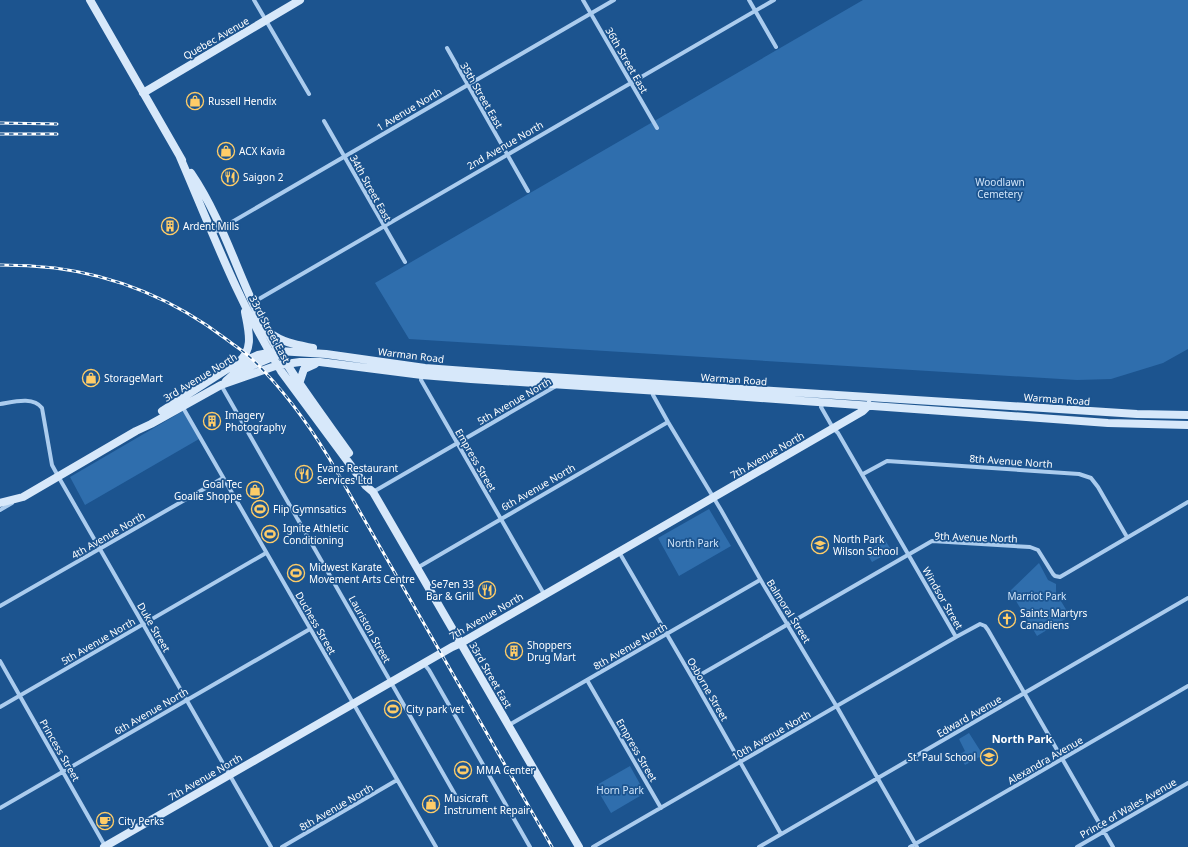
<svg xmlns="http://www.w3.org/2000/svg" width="1188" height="847" viewBox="0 0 1188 847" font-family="'Noto Sans',sans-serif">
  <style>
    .green { fill: #2f6ead }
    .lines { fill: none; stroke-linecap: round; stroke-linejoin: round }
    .street { stroke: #abccee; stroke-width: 4 }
    .secondary { stroke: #d7e8fa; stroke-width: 8 }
    .rail-casing { stroke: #fff; stroke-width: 3 }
    .rail { stroke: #1c548f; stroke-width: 1.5; stroke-dasharray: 4.5; stroke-linecap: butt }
    .labels { text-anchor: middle; stroke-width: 3.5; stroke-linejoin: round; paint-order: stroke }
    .street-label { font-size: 10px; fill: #fff; stroke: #1c548f }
    .poi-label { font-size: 10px; fill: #fff; stroke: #1c548f; text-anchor: start }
    .park-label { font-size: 10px; fill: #d0e5fa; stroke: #1c548f }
    .neighbourhood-label { font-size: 11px; font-weight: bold; fill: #fff; stroke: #1c548f }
  </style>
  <rect width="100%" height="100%" fill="#1c548f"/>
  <path class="green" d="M 863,0 L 1188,0 L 1188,349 L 1163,363 L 1111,379 L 1077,380 L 409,339 L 375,283 Z
    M 183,411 L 199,439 L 85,505 L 70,477 Z
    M 709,509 L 731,546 L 679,576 L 658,538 Z
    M 885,540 L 892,551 L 872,562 L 866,552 Z
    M 1039,563 L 1048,580 L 1056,584 L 1056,593 L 1070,616 L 1037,636 L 1010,591 Z
    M 969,733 L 983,755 L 965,765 L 959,755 L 965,751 L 959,739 Z
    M 630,766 L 645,793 L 611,813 L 595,786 Z"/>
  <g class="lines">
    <path class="street" d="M 254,0 L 309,94
      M 583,0 L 657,128
      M 749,0 L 776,47
      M 447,48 L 528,191
      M 324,121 L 405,262
      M 213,233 L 614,0
      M 252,303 L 774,0
      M 422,375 L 421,380 L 544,594
      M 221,385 L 457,798
      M 652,390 L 653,395 L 668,422 L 721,510 L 763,584 L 837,707 L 917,847
      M 823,403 L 821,407 L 833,428 L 838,433 L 956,637
      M 0,404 C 13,402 33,396 42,408 L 52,465 L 58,476 L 271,847
      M 182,406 L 436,847
      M 863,474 L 887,461 L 1079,474 L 1091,478 L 1098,487 L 1127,537
      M 373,492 L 556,386
      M 0,510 L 12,503
      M 619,552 L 693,679 L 781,834
      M 417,568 L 668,422
      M 0,606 L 223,478
      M 0,661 L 105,846
      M 424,664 L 429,670 L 530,847
      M 693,679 L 932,541 L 1030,547 L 1038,550 L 1053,574 L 1055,576 L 1060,577 L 1188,502
      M 587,680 L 661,808
      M 0,707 L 266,553
      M 509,725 L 760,580
      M 0,808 L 310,629
      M 282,847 L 397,780
      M 593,847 L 956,637 L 980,624 L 985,626 L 988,630 L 1113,847
      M 759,847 L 1188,598
      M 910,847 L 1188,686
      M 1077,847 L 1188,783"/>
    <path class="secondary" d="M 90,0 L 182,160
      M 143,93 L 300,0
      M 180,157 C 211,229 239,304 281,371 L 366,486 L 373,492 L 579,847
      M 191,173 C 221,217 236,269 259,316 C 284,365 317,408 349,453
      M 270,333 C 283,343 298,345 313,348
      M 238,362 C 255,350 248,329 245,312
      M 226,381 L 235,373 L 277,355
      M 299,384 L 304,369 L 315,364
      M 162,411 L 229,368 L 258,355 L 279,351 L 326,354 L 425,368 L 519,375 L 1137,414 L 1188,415
      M 0,503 L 23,497 L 136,431 L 151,424 L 221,385 L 278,365 L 300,362 L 320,362 L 422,375 L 471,379 L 706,394 L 1108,423 L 1188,425
      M 104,847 L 452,647 L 461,643 L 863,411 L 869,405"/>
    <g class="rail-casing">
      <path id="rail" d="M 0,123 L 57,124
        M 0,134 L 57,134
        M 0,265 C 18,265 37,266 55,268 C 117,276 176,301 226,339 C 235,346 245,352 253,360 C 283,389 307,422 329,458 L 552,847"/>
    </g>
    <use href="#rail" class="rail"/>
  </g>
  <defs>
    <g id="shop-ring" transform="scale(0.9)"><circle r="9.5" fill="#1c548f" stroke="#fecc68" stroke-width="1.5"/><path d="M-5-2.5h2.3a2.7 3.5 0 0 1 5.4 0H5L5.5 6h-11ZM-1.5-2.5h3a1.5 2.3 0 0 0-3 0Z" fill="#fecc68"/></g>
    <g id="restaurant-ring" transform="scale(0.9)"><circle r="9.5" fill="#1c548f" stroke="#fecc68" stroke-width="1.5"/><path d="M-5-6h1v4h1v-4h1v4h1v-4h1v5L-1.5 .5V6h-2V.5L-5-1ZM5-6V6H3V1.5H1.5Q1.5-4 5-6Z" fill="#fecc68"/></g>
    <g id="building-ring" transform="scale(0.9)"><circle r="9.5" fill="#1c548f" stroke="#fecc68" stroke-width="1.5"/><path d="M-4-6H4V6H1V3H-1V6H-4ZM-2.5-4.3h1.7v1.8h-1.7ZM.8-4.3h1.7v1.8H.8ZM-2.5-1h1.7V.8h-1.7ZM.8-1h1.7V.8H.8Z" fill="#fecc68"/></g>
    <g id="stadium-ring" transform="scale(0.9)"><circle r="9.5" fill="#1c548f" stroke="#fecc68" stroke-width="1.5"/><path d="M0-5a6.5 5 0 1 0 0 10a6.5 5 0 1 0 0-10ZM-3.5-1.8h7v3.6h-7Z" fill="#fecc68"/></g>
    <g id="school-ring" transform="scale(0.9)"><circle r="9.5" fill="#1c548f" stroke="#fecc68" stroke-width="1.5"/><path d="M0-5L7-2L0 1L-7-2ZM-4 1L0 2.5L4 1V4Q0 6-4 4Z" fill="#fecc68"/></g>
    <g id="church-ring" transform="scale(0.9)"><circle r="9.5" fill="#1c548f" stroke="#fecc68" stroke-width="1.5"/><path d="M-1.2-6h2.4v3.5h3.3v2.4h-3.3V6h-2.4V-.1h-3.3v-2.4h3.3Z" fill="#fecc68"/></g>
    <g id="cafe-ring" transform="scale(0.9)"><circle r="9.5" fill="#1c548f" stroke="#fecc68" stroke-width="1.5"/><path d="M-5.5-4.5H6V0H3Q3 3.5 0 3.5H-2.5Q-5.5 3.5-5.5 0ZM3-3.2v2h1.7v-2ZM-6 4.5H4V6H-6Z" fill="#fecc68"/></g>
  </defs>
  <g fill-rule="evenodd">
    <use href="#shop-ring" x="195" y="101"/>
    <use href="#shop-ring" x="226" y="151"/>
    <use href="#restaurant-ring" x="230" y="177"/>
    <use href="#building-ring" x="170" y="226"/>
    <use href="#shop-ring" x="91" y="378"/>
    <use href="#building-ring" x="212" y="421"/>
    <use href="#restaurant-ring" x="304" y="474"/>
    <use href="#shop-ring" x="255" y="490"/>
    <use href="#stadium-ring" x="260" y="509"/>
    <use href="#stadium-ring" x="270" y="534"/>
    <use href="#school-ring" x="820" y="545"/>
    <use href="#stadium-ring" x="296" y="573"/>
    <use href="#restaurant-ring" x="487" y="590"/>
    <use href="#church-ring" x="1007" y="619"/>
    <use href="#building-ring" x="514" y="651"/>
    <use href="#stadium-ring" x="393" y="709"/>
    <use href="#school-ring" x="989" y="757"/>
    <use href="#stadium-ring" x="463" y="770"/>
    <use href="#shop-ring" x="431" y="804"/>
    <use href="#cafe-ring" x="105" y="821"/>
  </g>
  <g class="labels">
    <g class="street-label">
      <text transform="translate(216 38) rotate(-30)" y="4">Quebec Avenue</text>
      <text transform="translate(627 60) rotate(60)" y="4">36th Street East</text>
      <text transform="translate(482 95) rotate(60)" y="4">35th Street East</text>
      <text transform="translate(409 109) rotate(-31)" y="4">1 Avenue North</text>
      <text transform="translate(505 145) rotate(-30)" y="4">2nd Avenue North</text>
      <text transform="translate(371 188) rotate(61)" y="4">34th Street East</text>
      <text transform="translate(270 329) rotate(62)" y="4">33rd Street East</text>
      <text transform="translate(411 355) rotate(7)" y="4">Warman Road</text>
      <text transform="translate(200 377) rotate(-31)" y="4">3rd Avenue North</text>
      <text transform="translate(734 379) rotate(4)" y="4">Warman Road</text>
      <text transform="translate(1057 399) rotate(4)" y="4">Warman Road</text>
      <text transform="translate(514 401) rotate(-30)" y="4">5th Avenue North</text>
      <text transform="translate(767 455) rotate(-30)" y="4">7th Avenue North</text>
      <text transform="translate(476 460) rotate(60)" y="4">Empress Street</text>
      <text transform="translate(1011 461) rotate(4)" y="4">8th Avenue North</text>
      <text transform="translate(538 487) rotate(-30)" y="4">6th Avenue North</text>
      <text transform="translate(108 535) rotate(-30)" y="4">4th Avenue North</text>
      <text transform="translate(976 537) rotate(2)" y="4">9th Avenue North</text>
      <text transform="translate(943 598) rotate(60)" y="4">Windsor Street</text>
      <text transform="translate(789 611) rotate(58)" y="4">Balmoral Street</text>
      <text transform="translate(486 616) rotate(-30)" y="4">7th Avenue North</text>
      <text transform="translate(316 623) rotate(60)" y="4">Duchess Street</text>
      <text transform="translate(154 627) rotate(60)" y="4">Duke Street</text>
      <text transform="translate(370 629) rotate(61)" y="4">Lauriston Street</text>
      <text transform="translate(98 641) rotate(-30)" y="4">5th Avenue North</text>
      <text transform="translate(630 646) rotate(-30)" y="4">8th Avenue North</text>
      <text transform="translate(491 675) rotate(60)" y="4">33rd Street East</text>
      <text transform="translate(708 689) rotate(60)" y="4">Osborne Street</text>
      <text transform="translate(151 711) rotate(-30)" y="4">6th Avenue North</text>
      <text transform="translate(969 716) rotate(-30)" y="4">Edward Avenue</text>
      <text transform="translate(771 735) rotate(-30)" y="4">10th Avenue North</text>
      <text transform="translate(60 750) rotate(60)" y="4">Princess Street</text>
      <text transform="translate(637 750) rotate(60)" y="4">Empress Street</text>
      <text transform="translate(1045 760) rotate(-30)" y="4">Alexandra Avenue</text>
      <text transform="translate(205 777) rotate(-30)" y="4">7th Avenue North</text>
      <text transform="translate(336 807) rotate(-30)" y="4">8th Avenue North</text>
      <text transform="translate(1128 808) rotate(-30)" y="4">Prince of Wales Avenue</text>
    </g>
    <g class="poi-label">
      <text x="208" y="105">Russell Hendix</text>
      <text x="239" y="155">ACX Kavia</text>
      <text x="243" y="181">Saigon 2</text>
      <text x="183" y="230">Ardent Mills</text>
      <text x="104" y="382">StorageMart</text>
      <text x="225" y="419">Imagery<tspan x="225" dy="12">Photography</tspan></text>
      <text x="317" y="472">Evans Restaurant<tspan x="317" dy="12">Services Ltd</tspan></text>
      <text x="242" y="488" text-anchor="end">Goal Tec<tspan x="242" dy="12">Goalie Shoppe</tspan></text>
      <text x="273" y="513">Flip Gymnsatics</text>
      <text x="283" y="532">Ignite Athletic<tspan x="283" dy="12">Conditioning</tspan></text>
      <text x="833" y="543">North Park<tspan x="833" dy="12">Wilson School</tspan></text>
      <text x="309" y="571">Midwest Karate<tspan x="309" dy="12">Movement Arts Centre</tspan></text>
      <text x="474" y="588" text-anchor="end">Se7en 33<tspan x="474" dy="12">Bar &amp; Grill</tspan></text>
      <text x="1020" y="617">Saints Martyrs<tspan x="1020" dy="12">Canadiens</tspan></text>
      <text x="527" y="649">Shoppers<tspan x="527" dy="12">Drug Mart</tspan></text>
      <text x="406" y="713">City park vet</text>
      <text x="976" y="761" text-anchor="end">St. Paul School</text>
      <text x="476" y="774">MMA Center</text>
      <text x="444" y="802">Musicraft<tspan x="444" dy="12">Instrument Repair</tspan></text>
      <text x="118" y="825">City Perks</text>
    </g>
    <g class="park-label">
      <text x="1000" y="186">Woodlawn<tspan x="1000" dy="12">Cemetery</tspan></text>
      <text x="693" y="547">North Park</text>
      <text x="1037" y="600">Marriot Park</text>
      <text x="620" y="794">Horn Park</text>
    </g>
    <g class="neighbourhood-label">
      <text x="1022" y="743">North Park</text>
    </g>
  </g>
</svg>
